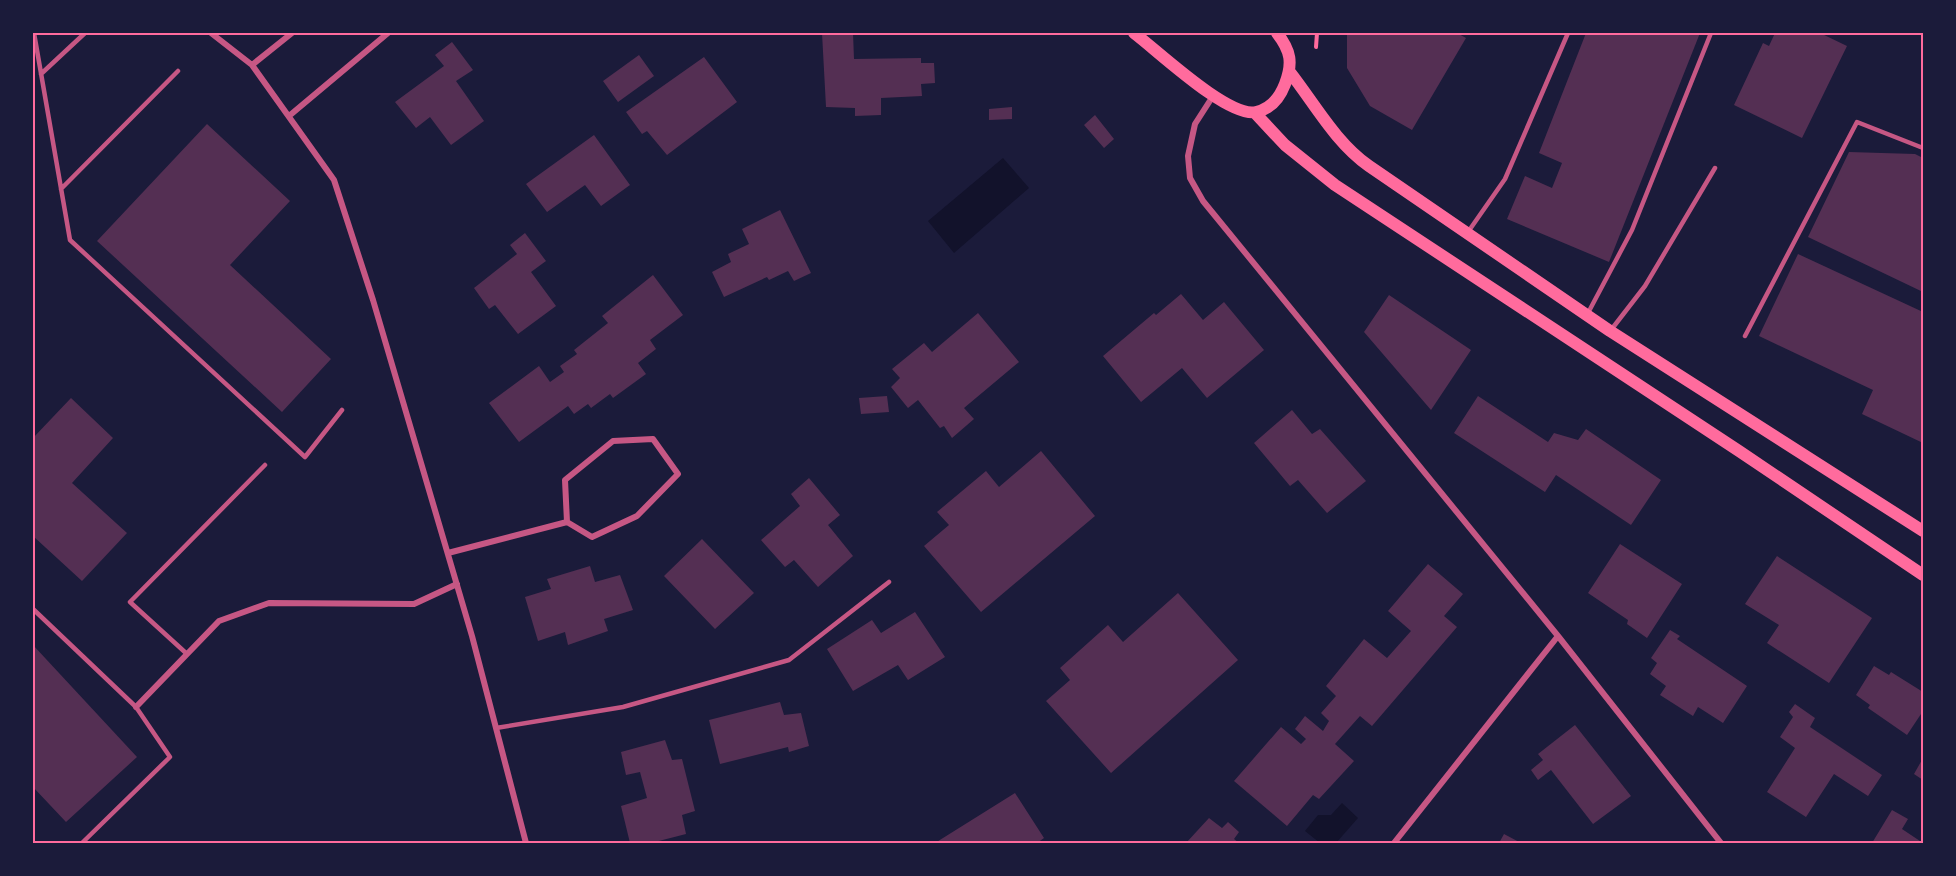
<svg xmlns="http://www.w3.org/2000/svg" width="1956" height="876" viewBox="0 0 1956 876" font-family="'Exo 2',sans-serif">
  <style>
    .water { fill: #12122b }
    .building { fill: #542f53 }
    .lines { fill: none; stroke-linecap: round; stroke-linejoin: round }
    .path { stroke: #ff6b9d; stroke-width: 4 }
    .service { stroke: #c65784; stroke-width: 4.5 }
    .minor { stroke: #c65784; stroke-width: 6 }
    .secondary { stroke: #ff6b9d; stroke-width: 12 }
    .neatline { fill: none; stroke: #ff6b9d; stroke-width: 2 }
  </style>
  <rect width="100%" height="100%" fill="#1b1b3a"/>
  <path class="water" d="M 1003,158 L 1029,188 L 954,253 L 928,221 Z
    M 1342,803 L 1358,818 L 1336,843 L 1320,843 L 1305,831 L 1318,815 L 1331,815 Z"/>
  <path class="building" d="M 822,33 L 853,33 L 854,59 L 921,58 L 921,63 L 934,63 L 935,83 L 921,84 L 922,96 L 881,98 L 881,115 L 855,116 L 855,108 L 826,107 Z
    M 1347,33 L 1457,33 L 1466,38 L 1412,130 L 1370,106 L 1347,68 Z
    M 1586,33 L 1700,33 L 1609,262 L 1507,219 L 1525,176 L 1552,188 L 1562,163 L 1539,153 Z
    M 1775,33 L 1820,33 L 1847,46 L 1802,138 L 1734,105 L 1763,43 L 1769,46 Z
    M 452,42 L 473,70 L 456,81 L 484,121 L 451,145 L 430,117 L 416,128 L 395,102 L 444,66 L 435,55 Z
    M 639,55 L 654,76 L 618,102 L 603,81 Z
    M 704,57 L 737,102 L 667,155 L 647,131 L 642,134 L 626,112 Z
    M 1012,107 L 1012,119 L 989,120 L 989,109 Z
    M 1095,115 L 1114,139 L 1104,148 L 1084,125 Z
    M 207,124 L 290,201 L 230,265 L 331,359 L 282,412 L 97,241 Z
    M 594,135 L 630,185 L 601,206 L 585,185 L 547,212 L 526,184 Z
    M 1849,152 L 1915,154 L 1923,158 L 1923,292 L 1808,237 Z
    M 780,210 L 811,273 L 794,281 L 788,271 L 769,280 L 767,277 L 724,297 L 712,272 L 731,262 L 728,254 L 749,244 L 742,229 Z
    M 525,233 L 546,261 L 531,272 L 556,306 L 518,334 L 495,305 L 489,309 L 474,288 L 517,254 L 510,245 Z
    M 1798,254 L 1923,312 L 1923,443 L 1862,414 L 1873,390 L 1759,336 Z
    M 653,275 L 683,315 L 650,340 L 656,349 L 638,363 L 646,374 L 613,398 L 610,394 L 591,408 L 588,404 L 574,414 L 568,406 L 519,442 L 489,403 L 539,366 L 550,382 L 564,372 L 560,366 L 577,354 L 574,350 L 608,323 L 602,316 Z
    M 1181,294 L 1203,320 L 1224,302 L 1264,350 L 1207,398 L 1182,368 L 1141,402 L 1103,356 L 1154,313 L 1156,315 Z
    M 1389,295 L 1471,350 L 1431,410 L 1364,332 Z
    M 978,313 L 1019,362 L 964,408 L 974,419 L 952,438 L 944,426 L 940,428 L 918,400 L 908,408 L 891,387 L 900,378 L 892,369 L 924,343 L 932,352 Z
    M 887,396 L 889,412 L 861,414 L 859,398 Z
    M 1478,396 L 1548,442 L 1554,433 L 1578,440 L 1586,429 L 1661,480 L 1631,525 L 1556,475 L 1545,492 L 1454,433 Z
    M 71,398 L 113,438 L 72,483 L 127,533 L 82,581 L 33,536 L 33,438 Z
    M 1292,410 L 1312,434 L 1320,429 L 1366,481 L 1327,513 L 1298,480 L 1290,486 L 1254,443 Z
    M 1041,451 L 1095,516 L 981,612 L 924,546 L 949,525 L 937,512 L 986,471 L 999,487 Z
    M 809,478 L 840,515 L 828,525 L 853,556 L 818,587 L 794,560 L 785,567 L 761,540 L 800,506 L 791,494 Z
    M 702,539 L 754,593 L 715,629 L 664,576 Z
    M 1620,544 L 1682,584 L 1647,638 L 1627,624 L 1628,620 L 1588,593 Z
    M 1777,556 L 1872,618 L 1829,683 L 1767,643 L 1779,625 L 1745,604 Z
    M 1428,564 L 1463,594 L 1444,616 L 1457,627 L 1372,726 L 1360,716 L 1335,744 L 1354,761 L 1319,799 L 1313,795 L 1287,826 L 1234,781 L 1281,727 L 1301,744 L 1306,739 L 1295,729 L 1305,716 L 1323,731 L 1329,721 L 1321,713 L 1336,696 L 1326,686 L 1364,639 L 1387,658 L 1411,631 L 1388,611 Z
    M 590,566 L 595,582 L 620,575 L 633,610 L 604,619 L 608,631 L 568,645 L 565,632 L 538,641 L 525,597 L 551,589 L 547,579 Z
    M 1178,593 L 1238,660 L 1111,773 L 1046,701 L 1070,680 L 1060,668 L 1108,625 L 1123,642 Z
    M 915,612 L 945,657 L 908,680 L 898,665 L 853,691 L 827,649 L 872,620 L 881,633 Z
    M 1670,630 L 1680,636 L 1677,639 L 1747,686 L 1723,723 L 1698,707 L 1693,716 L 1660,695 L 1666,686 L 1650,674 L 1657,663 L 1651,658 Z
    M 33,645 L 137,757 L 66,822 L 33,787 Z
    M 1874,666 L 1889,675 L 1891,672 L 1923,692 L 1923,711 L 1907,735 L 1868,708 L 1870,705 L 1856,695 Z
    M 780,702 L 784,715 L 801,713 L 809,746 L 789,752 L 788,747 L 720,764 L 709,720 Z
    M 1795,704 L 1815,718 L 1810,727 L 1882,775 L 1868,796 L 1834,774 L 1806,817 L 1767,792 L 1795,748 L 1780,737 L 1793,717 L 1789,712 Z
    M 1575,725 L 1631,796 L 1593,824 L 1551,770 L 1538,780 L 1531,770 L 1543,760 L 1538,754 Z
    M 665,740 L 672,760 L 682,759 L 695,811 L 682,815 L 686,834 L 651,843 L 630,843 L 621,806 L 647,798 L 640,772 L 626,775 L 621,752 Z
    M 1923,758 L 1923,780 L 1914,774 Z
    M 1015,793 L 1044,838 L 1037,843 L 935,843 Z
    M 1892,810 L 1908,819 L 1902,829 L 1923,843 L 1872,843 Z
    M 1209,818 L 1222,828 L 1228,822 L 1239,832 L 1234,839 L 1239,843 L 1186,843 Z
    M 1504,834 L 1521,843 L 1499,843 Z"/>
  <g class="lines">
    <path class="path" d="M 1316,47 L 1317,33"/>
    <path class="service" d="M 34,33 L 70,240 L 305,457 L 342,410
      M 41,74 L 85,33
      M 61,189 L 178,71
      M 1468,232 L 1505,179 L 1568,33
      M 1588,313 L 1632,230 L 1711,33
      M 1611,330 L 1645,286 L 1715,168
      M 1745,336 L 1857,122 L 1923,148
      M 33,609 L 136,707 L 170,757 L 82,843
      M 187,654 L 130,602 L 265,465
      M 496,728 L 623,707 L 789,660 L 889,582"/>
    <path class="minor" d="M 211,33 L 252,65 L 334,180 L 373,300 L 472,636 L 526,843
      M 252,65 L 292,33
      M 1213,96 L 1195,124 L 1188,156 L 1190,178 L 1203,201 L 1558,636 L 1721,843
      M 289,116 L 388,33
      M 448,553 L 567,522 L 592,537 L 637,516 L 678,474 L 653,439 L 613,441 L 565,480 L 567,522
      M 136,707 L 219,621 L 269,603 L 414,604 L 457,584
      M 1394,843 L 1558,636"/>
    <path class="secondary" d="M 1134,33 C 1158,51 1228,118 1256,112 C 1271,109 1280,97 1285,84 C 1293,63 1291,51 1277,33
      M 1289,71 C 1315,104 1335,142 1369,166 L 1610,331 L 1923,531
      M 1255,113 L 1285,145 L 1335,185 L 1739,451 L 1923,575"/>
  </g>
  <rect width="1956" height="876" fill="none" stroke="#1b1b3a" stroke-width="69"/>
  <rect x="34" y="34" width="1888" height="808" class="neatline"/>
</svg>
